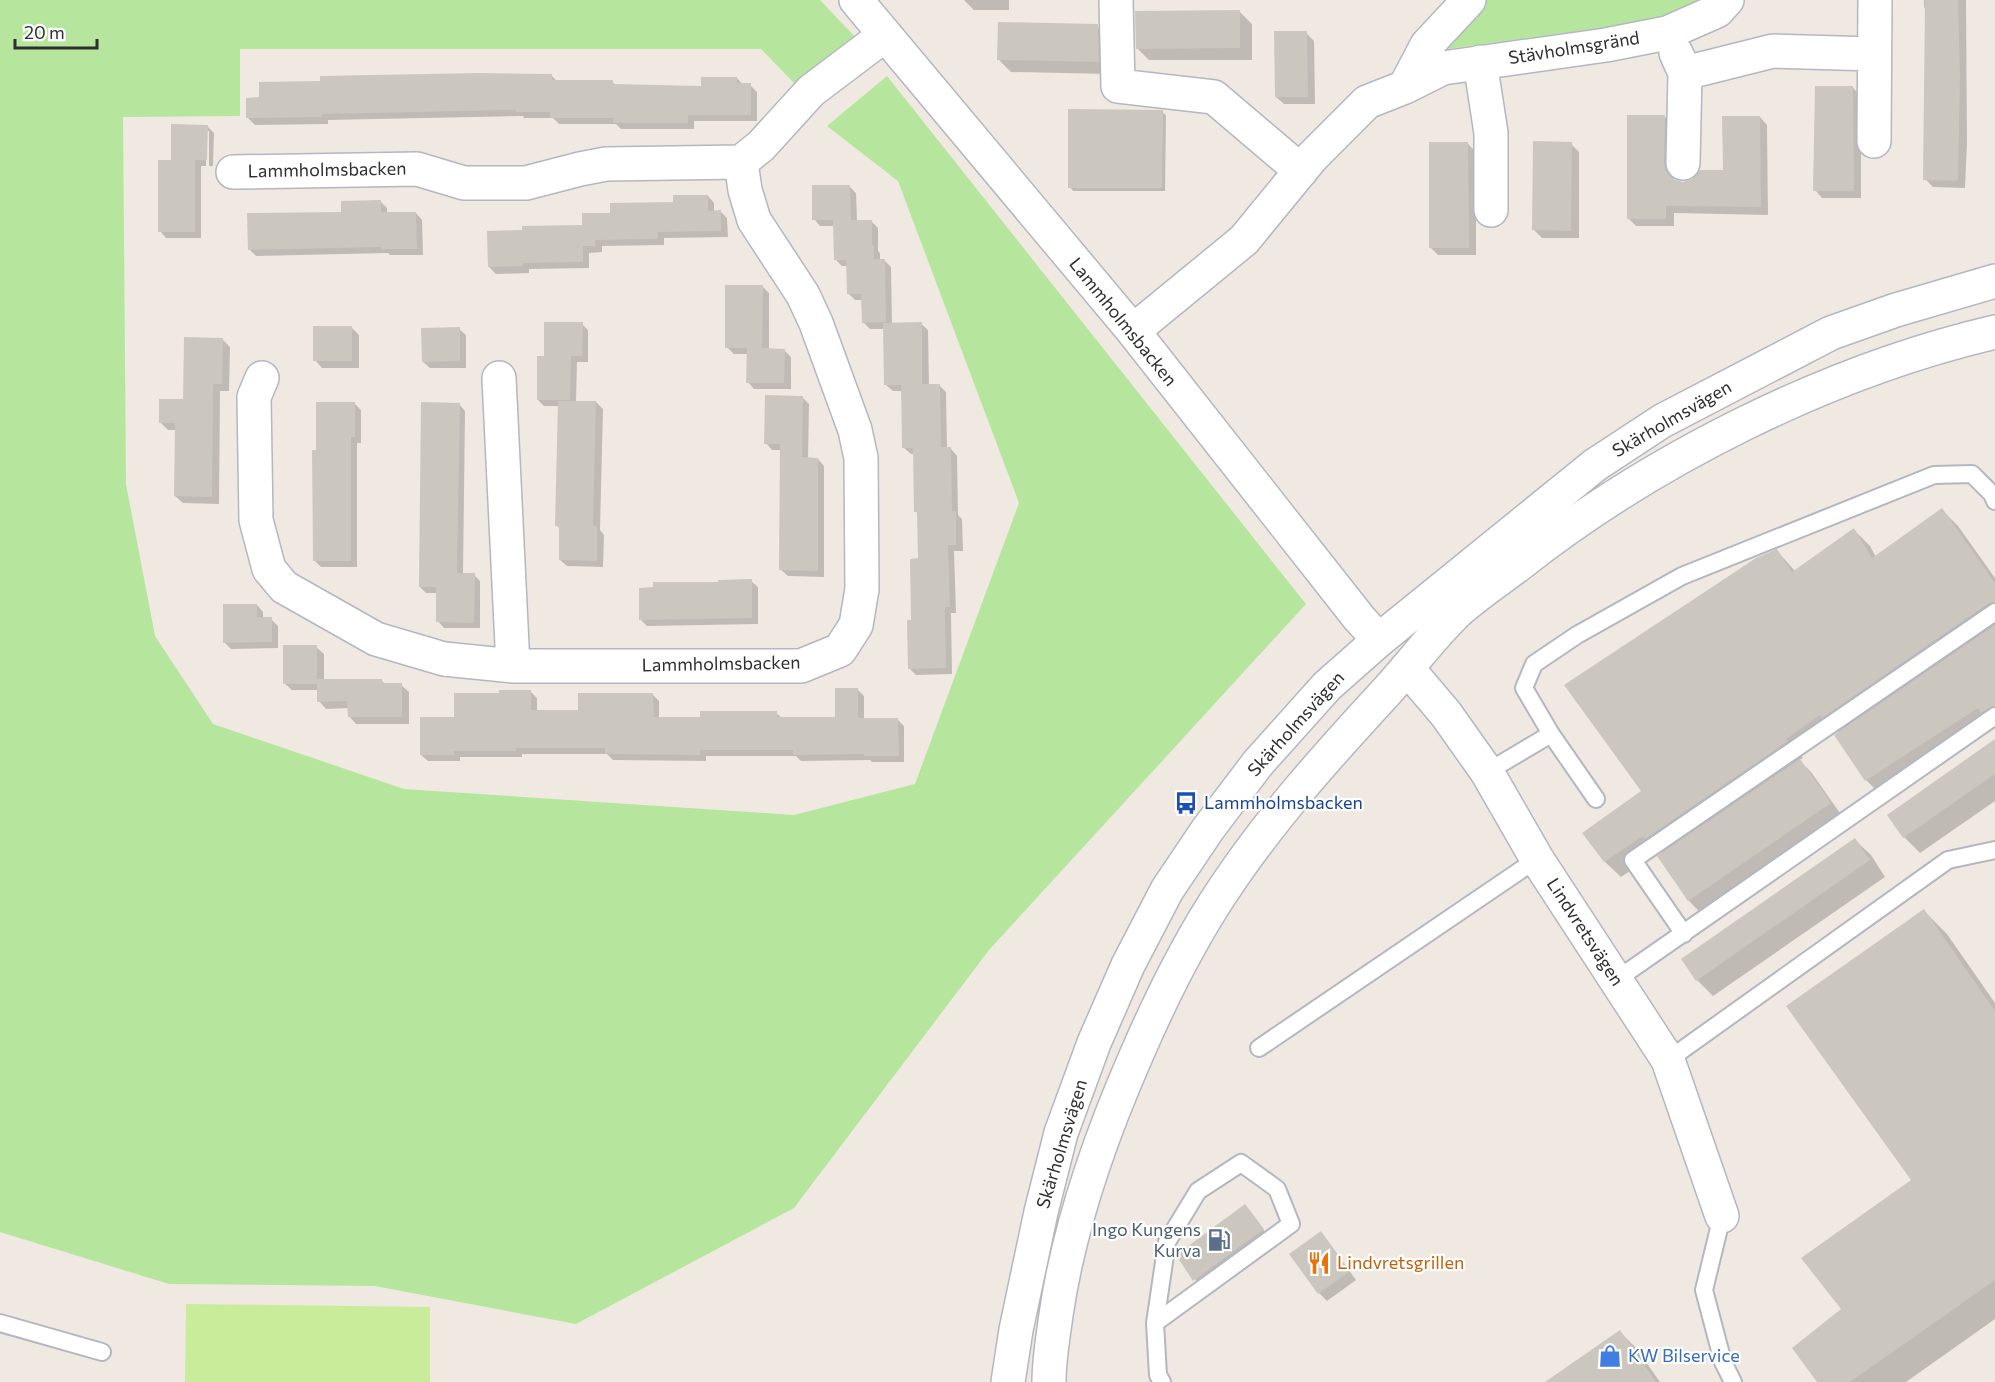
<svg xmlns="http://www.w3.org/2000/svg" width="1995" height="1382" viewBox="0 0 1995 1382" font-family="Commissioner,sans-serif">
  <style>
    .green { fill: #b6e59e }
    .pitch { fill: #c9ec9a }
    .shadow { fill: #0003 }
    .building { fill: #cbc7bf }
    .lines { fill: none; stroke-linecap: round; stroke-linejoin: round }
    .lane-casing { stroke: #b4b7c1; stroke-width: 20 }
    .street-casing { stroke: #b4b7c1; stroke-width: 36 }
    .secondary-casing { stroke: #b4b7c1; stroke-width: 36 }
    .lane { stroke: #fff; stroke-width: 16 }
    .street { stroke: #fff; stroke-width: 33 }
    .secondary { stroke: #fff; stroke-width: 33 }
    .labels { text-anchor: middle; stroke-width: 4.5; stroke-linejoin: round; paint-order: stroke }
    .street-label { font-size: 18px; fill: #2e2e2e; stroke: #fff }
    .transit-label { font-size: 18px; fill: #164399; stroke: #fff; text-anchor: start }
    .service-label { font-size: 18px; fill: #4e5e75; stroke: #fff; text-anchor: end }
    .food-label { font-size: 18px; fill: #c56008; stroke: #fff; text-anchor: start }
    .shop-label { font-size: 18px; fill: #366cbe; stroke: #fff; text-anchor: start }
  </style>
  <rect width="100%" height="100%" fill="#efe9e1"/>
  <path class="green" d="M 0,0 L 820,0 L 858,40 L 795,84 L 761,49 L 240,49 L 240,116 L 123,117 L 126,484 L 155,636 L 213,724 L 404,789 L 794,815 L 915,784 L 1019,503 L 898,181 L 827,126 L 887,76 L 1306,604 L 989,950 L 794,1208 L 576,1324 L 375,1286 L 169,1284 L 0,1232 Z
    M 1478,0 L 1707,0 L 1668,19 L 1432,51 Z"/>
  <path class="pitch" d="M 186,1304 L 430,1307 L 430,1382 L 185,1382 Z"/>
  <path class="shadow" d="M 964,0 L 1009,0 L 1009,10 L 974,10 Z
    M 1924,0 L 1966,0 L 1967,143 L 1965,188 L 1933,187 L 1925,179 L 1926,10 L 1924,7 Z
    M 1240,12 L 1252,24 L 1252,60 L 1149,60 L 1137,48 Z
    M 1097,26 L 1109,38 L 1110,74 L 1011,72 L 999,60 Z
    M 1306,33 L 1314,41 L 1315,104 L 1284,104 L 1276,97 Z
    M 552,76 L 558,82 L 612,82 L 617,86 L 703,87 L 737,78 L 743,85 L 750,85 L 757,92 L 757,121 L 694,121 L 694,129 L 621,129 L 616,124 L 559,124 L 553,118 L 524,118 L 523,116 L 328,120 L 328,124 L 255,125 L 248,118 Z
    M 1853,88 L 1861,96 L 1861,198 L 1822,198 L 1815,190 Z
    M 1162,112 L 1166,115 L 1165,191 L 1073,191 L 1070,187 Z
    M 1665,117 L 1673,124 L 1672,172 L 1674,181 L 1683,183 L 1724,172 L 1760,117 L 1767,125 L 1768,215 L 1674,213 L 1674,226 L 1636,226 L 1628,218 Z
    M 207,126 L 214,133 L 213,166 L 209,166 L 209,131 L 206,131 L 206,166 L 201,166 L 201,238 L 166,238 L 160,231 L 172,161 Z
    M 1468,144 L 1476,152 L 1476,255 L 1438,255 L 1430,247 Z
    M 1571,144 L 1579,152 L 1579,238 L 1542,238 L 1534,230 Z
    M 850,187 L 856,193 L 857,221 L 871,221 L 878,228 L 878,251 L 880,253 L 880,260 L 884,260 L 891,267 L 892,324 L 921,324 L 928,330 L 929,386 L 939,385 L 946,392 L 947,449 L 951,449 L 957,456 L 958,515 L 962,519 L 963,551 L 954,551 L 956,613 L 951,613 L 952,674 L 916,675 L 909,668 L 920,560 L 919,514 L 915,511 L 914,454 L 911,454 L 904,448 L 903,391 L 893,391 L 886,385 L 885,329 L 870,329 L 863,322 L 863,300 L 855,300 L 848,293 L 848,266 L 842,266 L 835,259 L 835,226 L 820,226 L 814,219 Z
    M 708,196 L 714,203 L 714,212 L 721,212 L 727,218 L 728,237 L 664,238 L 664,245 L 602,246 L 602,252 L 589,253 L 589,268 L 529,269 L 529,273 L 496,274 L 489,267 L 611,214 Z
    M 380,201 L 387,208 L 387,213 L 416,213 L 422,220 L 423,255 L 390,255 L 388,253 L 256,256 L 249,249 L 342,213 Z
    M 762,286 L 769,293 L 769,350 L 784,350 L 791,357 L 791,389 L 754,389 L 748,382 L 748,354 L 734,354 L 727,347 Z
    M 582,324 L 588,330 L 588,362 L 577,362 L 576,402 L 596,402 L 603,409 L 600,530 L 604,535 L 603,567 L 567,566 L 560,560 L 561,529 L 556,525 L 559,406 L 544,406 L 538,400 L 545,357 Z
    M 351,327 L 359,335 L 359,368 L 322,368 L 315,360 Z
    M 459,329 L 466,335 L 466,368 L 430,368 L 423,362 Z
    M 222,339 L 230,347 L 229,391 L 220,391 L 219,504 L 183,503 L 175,496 L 176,430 L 168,430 L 161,423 L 185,400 Z
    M 802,397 L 809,404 L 808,459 L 818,459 L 824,466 L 824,577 L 788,576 L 781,570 L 782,450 L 772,450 L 766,443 Z
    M 354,403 L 361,410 L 361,443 L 357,443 L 357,567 L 321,567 L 314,560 L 317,452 Z
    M 459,404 L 465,411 L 463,575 L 474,575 L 480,581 L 480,628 L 444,628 L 438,621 L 438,593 L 426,593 L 420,587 Z
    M 1942,510 L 1958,526 L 1995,578 L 1995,725 L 1882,796 L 1866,780 L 1837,730 L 1801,755 L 1803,758 L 1799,760 L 1811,772 L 1842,816 L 1701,913 L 1689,901 L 1659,857 L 1663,854 L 1660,851 L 1621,877 L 1605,862 L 1584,833 L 1643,791 L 1777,551 L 1795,571 L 1854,530 L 1870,546 L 1876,557 Z
    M 751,581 L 758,587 L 758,624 L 647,626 L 641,620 L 719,583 Z
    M 257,605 L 263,612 L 263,619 L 271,619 L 278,626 L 278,648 L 231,649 L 224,642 Z
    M 316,647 L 324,654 L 324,681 L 381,680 L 386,685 L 401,685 L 409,692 L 409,724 L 356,724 L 349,716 L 349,708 L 326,709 L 319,701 L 319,690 L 292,690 L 284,683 Z
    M 857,689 L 864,696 L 864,720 L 898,720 L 904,726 L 904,762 L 872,762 L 870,760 L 801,761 L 796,756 L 706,756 L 706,761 L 613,760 L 607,754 L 522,754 L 522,757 L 460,757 L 460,761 L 428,761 L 421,755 L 456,718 L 501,695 L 530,691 L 537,698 L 537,712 L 580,712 L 653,695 L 659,701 L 659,719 L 702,719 L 776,713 L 782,718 L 836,718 Z
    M 1995,741 L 1995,801 L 1920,853 L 1904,837 Z
    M 1855,840 L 1871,855 L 1885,877 L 1713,996 L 1697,980 Z
    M 1924,911 L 1947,934 L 1995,1003 L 1995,1319 L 1906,1382 L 1819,1382 L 1843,1310 L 1913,1181 Z
    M 1248,1210 L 1266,1233 L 1198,1283 L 1178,1255 Z
    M 1321,1233 L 1328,1241 L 1356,1280 L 1327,1301 L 1319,1293 Z
    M 1620,1332 L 1636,1348 L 1660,1382 L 1548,1382 Z"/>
  <path class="building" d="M 1925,0 L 1958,0 L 1960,74 L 1958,181 L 1923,180 Z
    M 1240,10 L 1240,48 L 1136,49 L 1135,11 Z
    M 998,22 L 1098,24 L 1099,62 L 997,60 Z
    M 1274,31 L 1307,31 L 1308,97 L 1275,97 Z
    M 479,73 L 552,74 L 552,80 L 613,80 L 613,84 L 701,86 L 701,77 L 737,77 L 737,83 L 751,83 L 751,115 L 688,115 L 688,123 L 613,123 L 613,118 L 550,118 L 550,112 L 516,112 L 516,110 L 322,114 L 322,117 L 246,118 L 246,98 L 259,97 L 259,82 L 320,81 L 320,76 Z
    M 1815,86 L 1853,86 L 1854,191 L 1813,191 Z
    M 1068,109 L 1163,110 L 1162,188 L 1068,188 Z
    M 1627,115 L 1665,115 L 1664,163 L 1666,171 L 1673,179 L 1683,182 L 1692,179 L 1700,170 L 1723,170 L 1722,116 L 1760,116 L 1761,207 L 1666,206 L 1666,219 L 1627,219 Z
    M 171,124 L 208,125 L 207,160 L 195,160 L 195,232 L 158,232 L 158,160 L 171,160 Z
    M 1533,141 L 1572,142 L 1571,231 L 1532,230 Z
    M 1429,142 L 1468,142 L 1469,248 L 1429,248 Z
    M 812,185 L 850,185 L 851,220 L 872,220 L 872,245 L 874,245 L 874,259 L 885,259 L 886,322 L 862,323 L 861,294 L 847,294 L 846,260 L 834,260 L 833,220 L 812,220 Z
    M 673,195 L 708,195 L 708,211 L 721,210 L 721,231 L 658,232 L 658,239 L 595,240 L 596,246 L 583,246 L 583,262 L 523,263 L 523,266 L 488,267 L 487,231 L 522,230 L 522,226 L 582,225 L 582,213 L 610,213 L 610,203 L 673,202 Z
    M 381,200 L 381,212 L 416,212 L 417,249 L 381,249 L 381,247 L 248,250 L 247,213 L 341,212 L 341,201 Z
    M 725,285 L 763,285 L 762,348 L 785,349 L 784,383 L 746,383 L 747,348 L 725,348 Z
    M 544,322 L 583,322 L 582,356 L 571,356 L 570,400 L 537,400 L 537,356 L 544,356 Z
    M 922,322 L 922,384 L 940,384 L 941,447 L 951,447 L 952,511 L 956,511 L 956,545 L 948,545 L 950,607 L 945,607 L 946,668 L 908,669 L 907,620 L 911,620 L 910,559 L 918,558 L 917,512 L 914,512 L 913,448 L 902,448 L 901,385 L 884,385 L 883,323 Z
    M 313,326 L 352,326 L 352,361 L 313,361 Z
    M 460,327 L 460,361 L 422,362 L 421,328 Z
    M 184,337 L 223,338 L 222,384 L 213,384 L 212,497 L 174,496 L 175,423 L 159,423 L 159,399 L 183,399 Z
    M 765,395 L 803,396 L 802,457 L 818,458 L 818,571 L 779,570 L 780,444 L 764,444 Z
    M 558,401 L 596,401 L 593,526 L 597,526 L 597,561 L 559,560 L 559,526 L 555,526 Z
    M 316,402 L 355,402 L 355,437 L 351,437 L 351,561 L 313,561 L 312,450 L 316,450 Z
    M 421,402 L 460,403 L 457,573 L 475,573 L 474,623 L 436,622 L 436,587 L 419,587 Z
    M 1942,508 L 1995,583 L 1995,602 L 1989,603 L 1822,718 L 1820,715 L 1786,739 L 1788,741 L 1645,839 L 1643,836 L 1604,862 L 1582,833 L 1641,791 L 1564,685 L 1756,558 L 1777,549 L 1792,572 L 1854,528 L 1872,558 Z
    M 752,579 L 752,618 L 639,620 L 639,588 L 653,587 L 653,582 L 718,582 L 718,580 Z
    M 223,604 L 257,604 L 257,617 L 272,617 L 272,642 L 223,643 Z
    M 1995,625 L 1995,706 L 1981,713 L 1978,708 L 1865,781 L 1834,735 Z
    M 283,645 L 317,645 L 317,679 L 382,679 L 382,683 L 402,683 L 402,717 L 348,717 L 347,701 L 317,702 L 317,684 L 283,684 Z
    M 835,688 L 858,688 L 858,718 L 898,718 L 899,756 L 864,756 L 864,754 L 793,755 L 793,750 L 700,750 L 700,755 L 605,754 L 605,748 L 516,748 L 516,751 L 454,751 L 454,755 L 420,755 L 420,717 L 454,717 L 454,693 L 499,693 L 499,690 L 531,690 L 531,710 L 578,710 L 578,693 L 653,693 L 654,717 L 700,717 L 700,711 L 777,711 L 777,717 L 835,717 Z
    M 1995,739 L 1995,774 L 1903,838 L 1887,815 Z
    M 1800,759 L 1831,803 L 1688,901 L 1657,856 Z
    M 1855,838 L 1870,860 L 1696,981 L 1681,959 Z
    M 1924,909 L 1995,1011 L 1995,1280 L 1850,1382 L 1817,1382 L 1792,1348 L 1841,1309 L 1801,1258 L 1911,1180 L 1786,1006 Z
    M 1245,1204 L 1264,1229 L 1193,1281 L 1176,1255 Z
    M 1321,1231 L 1349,1272 L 1318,1294 L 1289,1254 Z
    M 1620,1330 L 1656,1382 L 1545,1382 Z"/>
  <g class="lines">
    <g class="lane-casing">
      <path id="lane" d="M 1487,772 L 1551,734
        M 1596,799 L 1551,734 L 1524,688 L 1534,664 L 1577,635 L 1682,576 L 1934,475 L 1972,474 L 1992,494 L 1995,501
        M 1684,934 L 1633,860 L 1995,612
        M 1616,980 L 1995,716
        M 1259,1048 L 1537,859
        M 1668,1060 L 1948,860 L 1995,850
        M 1722,1216 L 1704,1290 L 1723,1362 L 1733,1382
        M 0,1323 L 102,1352
        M 1155,1323 L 1291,1224 L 1277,1189 L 1241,1163 L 1198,1191 L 1167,1242 L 1155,1323 L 1158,1375 L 1162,1382"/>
    </g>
    <g class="street-casing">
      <path id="street" d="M 856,0 L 1133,331 L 1359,618 L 1379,640
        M 1116,0 L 1118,86 L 1214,97 L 1301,171
        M 1676,53 L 1685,73 L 1683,163
        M 1480,62 L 1491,133 L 1491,210
        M 1685,73 L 1773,51 L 1874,54
        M 1405,87 L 1427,45 L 1469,0
        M 1874,141 L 1875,0
        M 233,172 L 417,169 L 464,183 L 526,183 L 580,169 L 606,164 L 741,162
        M 1133,331 L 1244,240 L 1312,157 L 1367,102 L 1405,87 L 1443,68 L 1606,45 L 1667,33 L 1717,11 L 1727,0
        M 262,378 L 254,397 L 256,520 L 269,569 L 284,587 L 376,639 L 444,659 L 513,666 L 801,666 L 840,650 L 856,625 L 862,589 L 861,458 L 855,430 L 816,323 L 803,295 L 754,220 L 745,190 L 741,162 L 761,146 L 811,91 L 885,35
        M 499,378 L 513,666
        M 1407,668 L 1446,714 L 1487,772 L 1537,859 L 1668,1060 L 1722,1216"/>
    </g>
    <g class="secondary-casing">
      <path id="secondary" d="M 1008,1382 L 1016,1330 L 1041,1212 L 1061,1133 L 1094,1043 L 1128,965 L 1167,890 L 1208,829 L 1258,763 L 1327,686 L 1379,640 L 1595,465 L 1662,421 L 1831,333 L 1896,310 L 1995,281
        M 1049,1382 C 1049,1359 1053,1337 1056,1315 C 1069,1225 1100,1138 1136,1056 C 1161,998 1189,941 1224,889 C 1271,818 1329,754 1387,691 C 1410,666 1433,635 1457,612 C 1476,595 1497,581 1517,566 C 1651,460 1828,371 1995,332"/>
    </g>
    <use href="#lane" class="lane"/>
    <use href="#street" class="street"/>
    <use href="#secondary" class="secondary"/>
  </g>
  <defs>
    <g id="bus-bare" transform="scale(1.8)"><path d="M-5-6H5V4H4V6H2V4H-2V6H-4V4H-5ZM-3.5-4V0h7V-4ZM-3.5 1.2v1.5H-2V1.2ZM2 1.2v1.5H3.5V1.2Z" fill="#1a4fb4" stroke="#fff" stroke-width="2.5" paint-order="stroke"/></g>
    <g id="fuel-bare" transform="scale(1.8)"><path d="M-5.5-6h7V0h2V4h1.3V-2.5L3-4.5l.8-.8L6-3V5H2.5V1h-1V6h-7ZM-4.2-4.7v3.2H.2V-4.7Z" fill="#5c6f8a" stroke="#fff" stroke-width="2.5" paint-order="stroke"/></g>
    <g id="restaurant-bare" transform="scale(1.8)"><path d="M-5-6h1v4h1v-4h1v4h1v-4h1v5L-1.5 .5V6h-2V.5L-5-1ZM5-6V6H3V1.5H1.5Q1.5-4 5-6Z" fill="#e8710a" stroke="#fff" stroke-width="2.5" paint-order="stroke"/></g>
    <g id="shop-bare" transform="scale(1.8)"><path d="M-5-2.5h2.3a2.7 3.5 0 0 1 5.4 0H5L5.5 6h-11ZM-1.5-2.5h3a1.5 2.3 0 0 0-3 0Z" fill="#3f7fe0" stroke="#fff" stroke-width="2.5" paint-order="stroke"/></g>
  </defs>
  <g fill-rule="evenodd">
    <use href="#bus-bare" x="1186" y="803"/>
    <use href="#fuel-bare" x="1219" y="1240"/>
    <use href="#restaurant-bare" x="1319" y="1263"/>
    <use href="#shop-bare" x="1610" y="1356"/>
  </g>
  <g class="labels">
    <g class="street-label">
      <text transform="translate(1574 48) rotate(-9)" y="6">Stävholmsgränd</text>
      <text transform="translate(327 170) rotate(-1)" y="6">Lammholmsbacken</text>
      <text transform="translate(1123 322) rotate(51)" y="6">Lammholmsbacken</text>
      <text transform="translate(1672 419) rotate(-30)" y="6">Skärholmsvägen</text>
      <text transform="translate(721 664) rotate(-1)" y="6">Lammholmsbacken</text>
      <text transform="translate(1296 724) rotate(-48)" y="6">Skärholmsvägen</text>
      <text transform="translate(1585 932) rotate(57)" y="6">Lindvretsvägen</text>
      <text transform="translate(1062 1144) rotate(-73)" y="6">Skärholmsvägen</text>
    </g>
    <g class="transit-label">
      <text x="1204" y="809">Lammholmsbacken</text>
    </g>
    <g class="service-label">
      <text x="1201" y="1236">Ingo Kungens<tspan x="1201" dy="21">Kurva</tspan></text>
    </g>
    <g class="food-label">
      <text x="1337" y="1269">Lindvretsgrillen</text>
    </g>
    <g class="shop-label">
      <text x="1628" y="1362">KW Bilservice</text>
    </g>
  </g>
  <path d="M15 39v9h82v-9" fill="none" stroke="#2e2e2e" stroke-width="3"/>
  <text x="24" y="39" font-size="18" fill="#2e2e2e" stroke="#ffffff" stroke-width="4.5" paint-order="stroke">20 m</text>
</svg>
